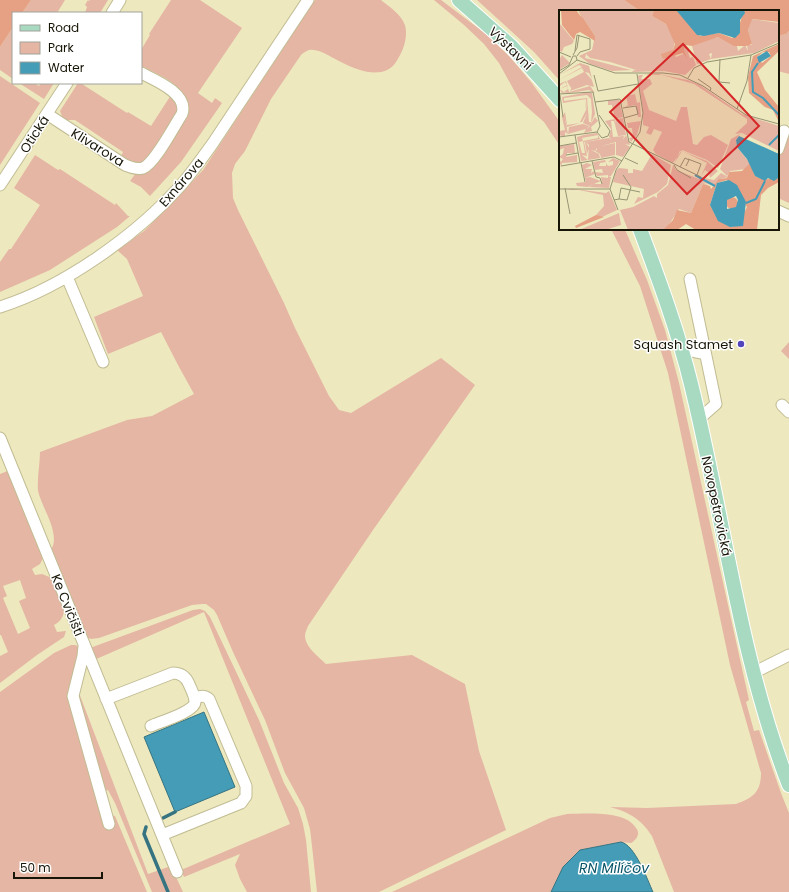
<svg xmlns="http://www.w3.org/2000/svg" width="789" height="892" viewBox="0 0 789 892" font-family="Poppins,sans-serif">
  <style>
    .green { fill: #e5b6a4; fill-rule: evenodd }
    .forest { fill: #e6a084 }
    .water { fill: #449cb7; stroke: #367482 }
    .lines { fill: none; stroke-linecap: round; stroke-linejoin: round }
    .stream { stroke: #367482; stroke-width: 3.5 }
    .minor-casing { stroke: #c1bc93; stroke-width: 13 }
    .major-casing { stroke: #fff; stroke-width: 16 }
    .minor { stroke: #fff; stroke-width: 11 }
    .major { stroke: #a8dac2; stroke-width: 14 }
    .poi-dot { fill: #5144bc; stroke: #fff; stroke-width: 1.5 }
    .labels { text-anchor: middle; stroke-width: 3; stroke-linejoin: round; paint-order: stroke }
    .street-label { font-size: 13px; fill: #171506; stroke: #fff }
    .poi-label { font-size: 13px; fill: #171506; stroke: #fff; text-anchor: end }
    .water-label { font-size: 14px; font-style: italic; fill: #0b5569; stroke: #fff }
    .inset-river { fill: none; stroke: #449cb7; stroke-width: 2 }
    .inset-road { fill: none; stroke: #979474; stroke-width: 1 }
    .view { fill: #d62828; fill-opacity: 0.15; stroke: #d62828; stroke-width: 2 }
    .inset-edge { fill: none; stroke: #171506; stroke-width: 2 }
  </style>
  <rect width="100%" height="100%" fill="#ede8be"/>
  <path class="green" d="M 31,0 L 65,0 L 57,13 L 22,13 Z
    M 88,0 L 89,1 L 90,0 L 108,0 L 100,13 L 85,13 L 87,7 L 85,5 Z
    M 171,0 L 200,0 L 242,28 L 198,93 L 212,103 L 215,98 L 222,103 L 181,162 L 150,196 L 141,187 L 130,181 L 136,173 L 187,114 C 193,88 160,75 141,66 L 141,50 L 150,35 L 149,34 Z
    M 315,0 L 381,0 C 392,9 407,18 406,33 C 406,43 402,53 396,62 C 384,80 359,71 343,63 C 333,59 320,48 309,50 C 306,51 303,53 301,55 L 271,99 L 245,151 L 235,164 L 232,173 L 233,198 L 238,210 L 284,303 L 295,328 L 329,396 L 339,410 L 351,413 L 441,358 L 475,385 L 373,530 L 308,626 C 307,629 305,632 305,636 C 305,647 319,657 326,664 L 412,655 L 465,684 L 479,751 L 506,830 L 379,892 L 317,892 L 312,846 L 310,829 L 304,808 L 285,773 L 265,720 L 233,652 L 217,615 L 214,610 L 206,604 L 202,604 L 192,605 L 99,638 L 91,639 L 86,637 L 50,551 C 63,536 40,505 38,490 C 37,478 40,464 40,452 L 127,420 L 152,416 L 194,394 L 178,365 L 161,332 L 108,354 L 94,317 L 143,296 L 127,259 L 117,250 L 144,231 L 175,200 L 203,170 Z
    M 434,0 L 441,0 L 486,34 L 510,57 L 531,82 L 560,122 L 560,146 L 544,122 L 520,101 L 499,63 L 484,44 L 464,25 Z
    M 477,0 L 624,0 L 640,11 L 560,11 L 560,81 L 534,52 Z
    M 13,27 L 13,79 L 0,70 L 0,47 Z
    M 789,31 L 789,74 L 778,71 L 778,36 L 786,34 Z
    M 0,76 L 40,103 L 0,165 Z
    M 19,83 L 34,83 L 39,86 L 41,83 L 54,83 L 44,99 Z
    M 78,83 L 83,83 L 82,84 L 127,113 L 128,112 L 151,126 L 171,95 L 177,100 L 178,112 L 146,160 L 141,164 L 131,163 L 121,156 L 123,152 L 75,120 L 65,120 L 62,116 L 60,111 Z
    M 787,133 L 789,133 L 789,203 L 778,198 L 778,161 Z
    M 35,155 L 58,170 L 60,169 L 115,205 L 116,203 L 128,216 L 130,216 L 117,227 L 50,270 L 0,292 L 0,262 L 9,249 L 11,249 L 40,205 L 14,188 Z
    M 611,229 L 624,229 L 626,232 L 647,280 L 665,330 L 679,383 L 749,700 L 746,702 L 754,731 L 759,730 L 781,793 L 789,813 L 789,892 L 674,892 L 652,836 C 641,819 629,812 610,807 L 647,808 L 736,804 C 753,798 761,792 761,773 L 730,665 L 668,373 L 640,286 Z
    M 789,342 L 789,359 L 781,351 Z
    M 10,470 L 43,558 L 40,564 L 32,569 L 35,575 L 42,574 L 52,578 C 59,593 74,614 54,625 L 57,632 L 66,631 L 64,637 L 37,655 L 0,683 L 0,656 L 8,652 L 1,635 L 0,635 L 0,474 ZM 20,580 L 26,598 L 19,601 L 30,628 L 18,634 L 3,598 L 7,596 L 3,586 Z
    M 200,609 L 205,611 L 210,617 L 259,720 L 284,783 L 298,808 L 303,824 L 306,840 L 311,892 L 247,892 L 240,879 L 235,865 L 240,854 L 184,877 L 181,870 L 290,824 L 204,612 L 94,660 L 90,648 L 193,610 Z
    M 71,645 L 75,645 L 80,647 L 71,685 L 110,815 L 115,816 L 147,892 L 0,892 L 0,692 L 54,653 Z
    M 79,693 L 148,874 L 171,866 L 183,892 L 152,892 L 115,803 L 108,790 L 104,791 L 78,701 Z
    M 567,814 C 585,814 625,810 636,828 C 641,834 636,840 631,843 L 621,842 L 580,850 L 558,880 L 551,892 L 392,892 L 550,818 Z"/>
  <path class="forest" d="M 0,0 L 31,0 L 22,13 L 13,13 L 13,27 L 0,47 Z
    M 624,0 L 789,0 L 789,31 L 786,34 L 778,36 L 778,11 L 640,11 Z"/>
  <path class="water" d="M 204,712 L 235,787 L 175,812 L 144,737 Z
    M 621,842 C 635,845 647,879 653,892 L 551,892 L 563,867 L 580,850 Z"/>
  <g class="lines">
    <path class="stream" d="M 163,818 L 175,812
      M 146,827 L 144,834 L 168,892"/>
    <g class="minor-casing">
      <path id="minor" d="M 112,13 L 120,0
        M 47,114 L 125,165 C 131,167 137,170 143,168 C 155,163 174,126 182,114 C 189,94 155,80 141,73
        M 778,149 L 784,131
        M 0,185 L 67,83
        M 778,211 L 789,216
        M 67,277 L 103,362
        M 690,279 L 716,404 L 699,419
        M 0,307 C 64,287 138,234 182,184 C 193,171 203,157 213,143 L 308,0
        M 682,349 L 705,354
        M 782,405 L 789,412
        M 0,438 L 177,872
        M 84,646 L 83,656 L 73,696 L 109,824
        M 753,673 L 789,655
        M 106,699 L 173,673 C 181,673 186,677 189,684 C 191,689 195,696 195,702 C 196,711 160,722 151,726
        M 162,835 L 241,803 L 246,796 L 246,786 L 209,699 C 204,695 201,696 195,698"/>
    </g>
    <g class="major-casing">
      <path id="major" d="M 459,0 L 511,46 L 560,100
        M 640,229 C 659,280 678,331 691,384 C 724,517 739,656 789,785"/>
    </g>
    <use href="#minor" class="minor"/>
    <use href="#major" class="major"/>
  </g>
  <circle class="poi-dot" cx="741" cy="344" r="4"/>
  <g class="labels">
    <g class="street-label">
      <text transform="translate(511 48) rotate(44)" y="5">Výstavní</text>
      <text transform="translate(34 134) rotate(-57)" y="5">Otická</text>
      <text transform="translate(98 147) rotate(32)" y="5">Klivarova</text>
      <text transform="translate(181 182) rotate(-49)" y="5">Exnárova</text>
      <text transform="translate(717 506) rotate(78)" y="5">Novopetrovická</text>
      <text transform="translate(68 605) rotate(68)" y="5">Ke Cvičišti</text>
    </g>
    <g class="poi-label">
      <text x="733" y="349">Squash Stamet</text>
    </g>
    <g class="water-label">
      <text x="614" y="873">RN Milíčov</text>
    </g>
  </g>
  <g transform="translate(559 10)">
    <rect width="220" height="220" fill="#ede8be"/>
    <path d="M 1,0 L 1,14 L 15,31 L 13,34 L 5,37 L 3,42 L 0,40 ZM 19,0 L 95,0 L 93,6 L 107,14 L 116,31 L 114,40 L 117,47 L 126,43 L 129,48 L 125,40 L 127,35 L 132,42 L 129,42 L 131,48 L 134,47 L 137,55 L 126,65 L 105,61 L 74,62 L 73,61 L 77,60 L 51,52 L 31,48 L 27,44 L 26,48 L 72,60 L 53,61 L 31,54 L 20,46 L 33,40 L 36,26 ZM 192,9 L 220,13 L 220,31 L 195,43 L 152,49 L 153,43 L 150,44 L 148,39 L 152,49 L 138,54 L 133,36 L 145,30 L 160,27 L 178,36 L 179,41 L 186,35 L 189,41 L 188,35 L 193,35 L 189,20 ZM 3,45 L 11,53 L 0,60 L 0,50 ZM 21,53 L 30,56 L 33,69 L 30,63 L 26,62 L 33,70 L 35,77 L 28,75 L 11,81 L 13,77 L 12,78 L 8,71 L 25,62 L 23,58 L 0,70 L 23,57 L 20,55 L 0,65 ZM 99,64 L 129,70 L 141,75 L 183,104 L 220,116 L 220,141 L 183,123 L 176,124 L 188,113 L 188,109 L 135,74 L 103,65 L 84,65 L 82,69 L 91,69 L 93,74 L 84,81 L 90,100 L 117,111 L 122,97 L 128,97 L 134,134 L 138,135 L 145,127 L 152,125 L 169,135 L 159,158 L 148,150 L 123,140 L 114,153 L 97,144 L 94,140 L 103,122 L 95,119 L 92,125 L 87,123 L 90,117 L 84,115 L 84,100 L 79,66 L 81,65 ZM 7,71 L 10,82 L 31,76 L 36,83 L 30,80 L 3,84 L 9,82 L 3,83 L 0,79 L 5,82 L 9,79 L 8,76 L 1,79 L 8,75 L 6,72 L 1,76 L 0,74 ZM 30,82 L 33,83 L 36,104 L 31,115 L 36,107 L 39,111 L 32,117 L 33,121 L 25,123 L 27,119 L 9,124 L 10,117 L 24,114 L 30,116 L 28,119 L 31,116 L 24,113 L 28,103 L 23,112 L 21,112 L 27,100 L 26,90 L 18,91 L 26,90 L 28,102 L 27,89 L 4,93 L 3,87 ZM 28,85 L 32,89 L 33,102 L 32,112 L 30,112 L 28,88 L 5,91 L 5,88 ZM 76,84 L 78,93 L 81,92 L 82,107 L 79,107 L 77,95 L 66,97 L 69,95 L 67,86 L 63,87 ZM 49,90 L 60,90 L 64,107 L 56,109 L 53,95 L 49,95 ZM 6,102 L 8,115 L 21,113 L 8,117 L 5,104 L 9,124 L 6,122 L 6,126 L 3,126 L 0,125 L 0,121 L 6,120 L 3,107 ZM 64,108 L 67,125 L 60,126 L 57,114 L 60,126 L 59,126 L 55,111 L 52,111 L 54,127 L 65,126 L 64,130 L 67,125 L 71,135 L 66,134 L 71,137 L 64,147 L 57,145 L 57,132 L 42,136 L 56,133 L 56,145 L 42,148 L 41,144 L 36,141 L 38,140 L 38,138 L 36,141 L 32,140 L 40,144 L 41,148 L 29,150 L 30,135 L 35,135 L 30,135 L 27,132 L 30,138 L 28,144 L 26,132 L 50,128 L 53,130 L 50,127 L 52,119 L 46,111 L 56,109 L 57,113 L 57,109 ZM 82,111 L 78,125 L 72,132 L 70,128 L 74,127 L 73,118 L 69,118 L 68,113 ZM 38,123 L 41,129 L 25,132 L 28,146 L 23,145 L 29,150 L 22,151 L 18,127 L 25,125 L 18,126 ZM 39,125 L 39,128 L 24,131 L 26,143 L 23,143 L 20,132 L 24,131 L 23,128 ZM 181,124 L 177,130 L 178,137 L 191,153 L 187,159 L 171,161 L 168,166 L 161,159 L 172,129 ZM 15,134 L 16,143 L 8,143 L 7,147 L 18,145 L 18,152 L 3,153 L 2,157 L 0,149 L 2,152 L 4,149 L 0,147 L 4,144 L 5,138 L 0,140 L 0,136 ZM 121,141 L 123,141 L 148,151 L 159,161 L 151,168 L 150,163 L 146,160 L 142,166 L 148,153 L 123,141 L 115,154 ZM 93,144 L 112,155 L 108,174 L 99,182 L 75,194 L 79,187 L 84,188 L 85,179 L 54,172 L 57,161 L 60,158 L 69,159 L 69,163 L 74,163 L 74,159 L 83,161 ZM 54,148 L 61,151 L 52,166 L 49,166 L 52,167 L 50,178 L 30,177 L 34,174 L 29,177 L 18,176 L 17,173 L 27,172 L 26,168 L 31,167 L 42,171 L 35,174 L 43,174 L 42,167 L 49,168 L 49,165 L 38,166 L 36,162 L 44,163 L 43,159 L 36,160 L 34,152 L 46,150 L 47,152 L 41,153 L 40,156 L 47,156 L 47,153 L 49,156 L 54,155 L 54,151 L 49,152 ZM 28,153 L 33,155 L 26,159 L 33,159 L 32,163 L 35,161 L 36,164 L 26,168 L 23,155 ZM 114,155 L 117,160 L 140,169 L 141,167 L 155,170 L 162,163 L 169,167 L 161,169 L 155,176 L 143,172 L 149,175 L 144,174 L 132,203 L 120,199 L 107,219 L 69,220 L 61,200 L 74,197 L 95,186 L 98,188 L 98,184 L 109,175 ZM 8,178 L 47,183 L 50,181 L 58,200 L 41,208 L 37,205 L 45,196 L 44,185 L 20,180 L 7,180 L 13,179 ZM 60,203 L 62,215 L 46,220 L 20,220 Z" fill="#e5b6a4" fill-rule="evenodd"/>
    <path d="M 2,0 L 17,0 L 23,8 L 19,0 L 36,26 L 36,31 L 21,22 L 17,24 L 15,30 L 3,15 ZM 95,0 L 117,0 L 141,26 L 160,23 L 173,28 L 181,23 L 180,16 L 185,0 L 220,0 L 220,12 L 193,9 L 189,20 L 193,34 L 187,36 L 175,36 L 159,27 L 133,36 L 127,35 L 125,40 L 129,49 L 124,43 L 104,49 L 102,44 L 114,40 L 116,34 L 107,14 L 93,6 ZM 220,34 L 220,41 L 198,62 L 206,80 L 220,97 L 220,112 L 214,100 L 206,97 L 190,83 L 189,67 L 194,46 ZM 204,42 L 210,42 L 212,46 L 203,53 L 198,47 ZM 191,153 L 196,166 L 205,170 L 220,166 L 220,172 L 209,178 L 202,185 L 198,220 L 137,220 L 127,214 L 118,220 L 104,220 L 114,210 L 118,200 L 132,203 L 144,174 L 151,176 L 152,179 L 160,169 L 168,168 L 170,162 L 183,161 ZM 168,170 L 188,197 L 179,215 L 172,217 L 159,210 L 151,195 L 158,173 ZM167 193a6 6 0 1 1 12 0a6 6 0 1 1-12 0ZM 37,205 L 45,207 L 17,218 L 16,216 Z" fill="#e6a084" fill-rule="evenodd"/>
    <path d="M 117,0 L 185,0 L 186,3 L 181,10 L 181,23 L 176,28 L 160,23 L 145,26 L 138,25 ZM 208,41 L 212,46 L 200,53 L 198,47 ZM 180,126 L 220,144 L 219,168 L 215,171 L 209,168 L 206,171 L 196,166 L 188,149 L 178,137 L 177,130 ZM 170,170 L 178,175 L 187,192 L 184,216 L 171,217 L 159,211 L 151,195 L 158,173 ZM 177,186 L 179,190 L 177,197 L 168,199 L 168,190 Z" fill="#449cb7" fill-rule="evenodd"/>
    <path class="inset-river" d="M 199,53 L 193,62 L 194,82 L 204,88 L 220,105M 210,135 L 220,125M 136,165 L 156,176M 187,193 L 197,189 L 206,171"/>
    <path class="inset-road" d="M 16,41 L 18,25 L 31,29 L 31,39 L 21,42 L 18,46M 0,42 L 12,47M 14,45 L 18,38 L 20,25M 161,49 L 160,72 L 171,73M 18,50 L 56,63 L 104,63 L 121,65 L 144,76 L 187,105 L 220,114M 0,61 L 10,55 L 14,46 L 17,46 L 18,50M 0,64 L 18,50M 35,65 L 39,81 L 79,74M 129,68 L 135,58 L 148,52 L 192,45 L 220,33M 139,69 L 152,78 L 151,81M 0,84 L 34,82 L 41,116 L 38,122M 1,85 L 4,107M 36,92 L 61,89 L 70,132 L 142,167M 64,98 L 77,96 L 79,104 L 65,108M 178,99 L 188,71 L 192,45M 38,122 L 43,128 L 49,126 L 51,121 L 40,105M 16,125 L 21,153M 0,127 L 38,122M 0,136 L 17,133M 7,145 L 19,143M 66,148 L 79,154M 129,149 L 142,154 L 138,165M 33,151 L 37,167 L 41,168 L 43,174M 22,153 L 26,172M 115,155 L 118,160 L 132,168M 2,156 L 55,147 L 63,151M 121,157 L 126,148 L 130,150 L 127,156M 6,178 L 11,204M 0,179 L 51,179M 51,179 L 57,160 L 81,122 L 84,103 L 78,64M 51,179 L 59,200M 60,189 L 68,190 L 72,177 L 64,165M 55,190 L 60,189 L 62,178 L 81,182"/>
    <path class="view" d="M 124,34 L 200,116 L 128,184 L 51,102 Z"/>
    <rect width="220" height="220" class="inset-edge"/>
  </g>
  <rect x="12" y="12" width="130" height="72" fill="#ffffff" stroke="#a2a19b"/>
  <rect x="20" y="25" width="20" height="6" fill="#a8dac2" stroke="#a2a19b"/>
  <text x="48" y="32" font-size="12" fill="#171506">Road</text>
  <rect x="20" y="42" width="20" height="12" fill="#e5b6a4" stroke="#a2a19b"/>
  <text x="48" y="52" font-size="12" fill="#171506">Park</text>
  <rect x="20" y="62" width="20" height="12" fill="#449cb7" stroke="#a2a19b"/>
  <text x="48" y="72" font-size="12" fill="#171506">Water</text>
  <path d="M14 872v6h88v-6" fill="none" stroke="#171506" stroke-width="2"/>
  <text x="20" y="872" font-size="12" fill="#171506" stroke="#ffffff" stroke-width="3" paint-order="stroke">50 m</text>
</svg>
